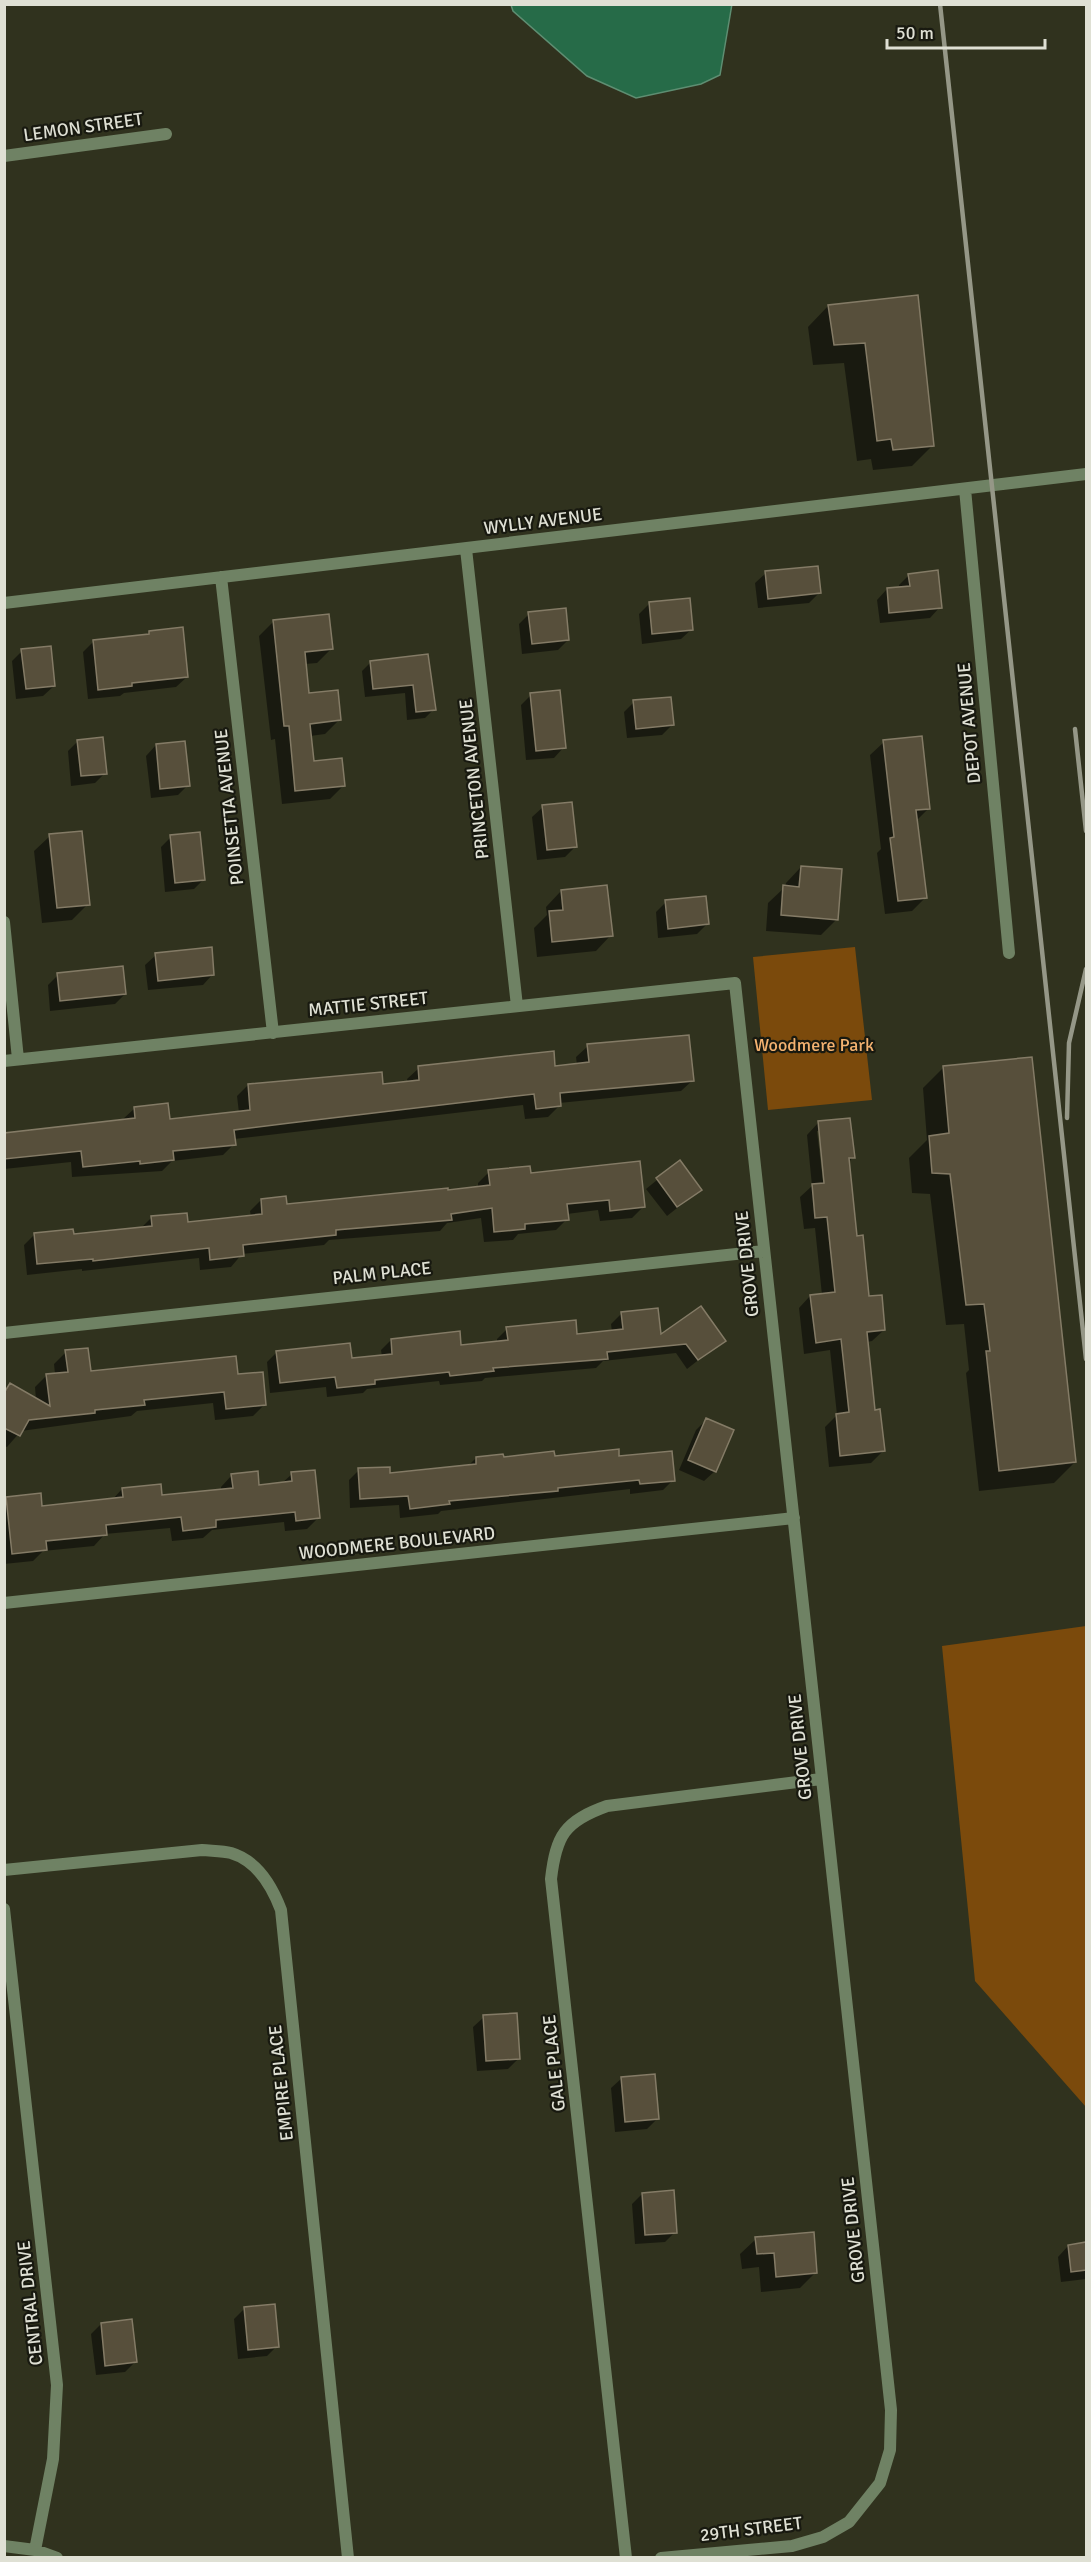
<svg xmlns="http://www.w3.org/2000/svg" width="1091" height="2562" viewBox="0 0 1091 2562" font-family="Signika,sans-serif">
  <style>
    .green { fill: #7b4a0c }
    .water { fill: #266b48; stroke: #5e8e72; stroke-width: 1.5 }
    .shadow { fill: #0007; fill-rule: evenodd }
    .building { fill: #574f3b; stroke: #847b66; stroke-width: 1.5 }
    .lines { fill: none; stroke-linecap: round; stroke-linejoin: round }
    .minor { stroke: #6f8264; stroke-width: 12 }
    .rail { stroke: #959787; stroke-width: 4.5 }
    .labels { text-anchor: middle; stroke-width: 4.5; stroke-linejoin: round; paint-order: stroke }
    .street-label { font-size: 18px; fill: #dfe0d4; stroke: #181910 }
    .park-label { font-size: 18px; fill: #f4b270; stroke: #181910 }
  </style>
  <rect width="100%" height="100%" fill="#30321e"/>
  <path class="green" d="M 855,947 L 872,1100 L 768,1110 L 753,957 Z
    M 1086,1626 L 1086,2107 L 975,1981 L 942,1646 Z"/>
  <path class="water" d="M 732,4 L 720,75 L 701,84 L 636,98 L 587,76 L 513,11 L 511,5 Z"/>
  <path class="shadow" d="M 917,297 L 933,445 L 912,466 L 873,470 L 871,459 L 857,461 L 844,363 L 813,365 L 808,327 L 828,306 Z
    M 766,573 L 819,593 L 809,603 L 758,608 L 755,583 Z
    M 909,575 L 940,607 L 930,618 L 880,623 L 877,600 L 887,589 L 899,588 L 899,585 Z
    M 649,604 L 692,629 L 681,639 L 642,644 L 639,614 Z
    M 529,614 L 568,640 L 558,650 L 522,654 L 519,624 Z
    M 273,622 L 331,649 L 317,663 L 305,664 L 308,695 L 339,720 L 325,734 L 310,736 L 313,763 L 344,785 L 330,799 L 282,804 L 275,739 L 271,740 L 259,636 Z
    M 149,632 L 187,677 L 176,687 L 124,693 L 120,696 L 88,699 L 83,652 L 93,642 L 145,636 Z
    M 22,651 L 54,686 L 43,696 L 16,699 L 12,661 Z
    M 427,656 L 434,709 L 425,718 L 407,720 L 405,693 L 365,697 L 362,671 L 371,662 Z
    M 531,695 L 564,747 L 554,758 L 526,760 L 521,705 Z
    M 634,702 L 673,724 L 662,735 L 627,738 L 624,712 Z
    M 78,741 L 105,773 L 95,783 L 71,786 L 68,751 Z
    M 884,742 L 928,809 L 916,821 L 926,897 L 912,911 L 885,914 L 877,853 L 881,849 L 870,755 Z
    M 156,745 L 188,785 L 178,795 L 151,798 L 146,756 Z
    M 543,807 L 575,847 L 565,857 L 537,860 L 532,817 Z
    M 50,836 L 88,904 L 72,920 L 42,923 L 34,851 Z
    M 171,837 L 204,879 L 194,889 L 165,892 L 161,847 Z
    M 801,867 L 837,919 L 821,935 L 766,931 L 768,903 L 785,887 L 786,883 Z
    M 561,891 L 611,935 L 596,951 L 537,957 L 534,928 L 547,915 L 546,907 Z
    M 666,902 L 707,924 L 697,934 L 658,938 L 656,912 Z
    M 156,955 L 213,974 L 203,985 L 148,990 L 145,965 Z
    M 58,975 L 125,994 L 115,1004 L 50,1011 L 48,985 Z
    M 588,1046 L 693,1080 L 681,1091 L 559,1103 L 559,1106 L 548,1117 L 525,1119 L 523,1105 L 234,1139 L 234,1144 L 223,1155 L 172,1161 L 162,1171 L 72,1177 L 71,1162 L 4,1169 L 4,1134 L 123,1119 L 135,1108 L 169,1120 L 239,1113 L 237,1096 L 248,1085 L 382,1086 L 408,1083 L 407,1079 L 419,1068 L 554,1068 L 577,1065 L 576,1057 Z
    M 944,1067 L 1075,1462 L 1054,1483 L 979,1491 L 966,1373 L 969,1370 L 964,1324 L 946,1325 L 930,1194 L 912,1193 L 909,1158 L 927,1140 L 923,1088 Z
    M 818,1123 L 853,1157 L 848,1163 L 856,1238 L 868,1298 L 884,1330 L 872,1341 L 867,1342 L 874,1411 L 883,1451 L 871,1463 L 829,1467 L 825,1427 L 837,1415 L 830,1350 L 804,1354 L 799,1308 L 810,1296 L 822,1295 L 815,1228 L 804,1229 L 800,1197 L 812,1186 L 807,1135 ZM 817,1131 L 820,1131 L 827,1190 L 824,1190 Z
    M 679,1162 L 700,1190 L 667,1216 L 646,1189 Z
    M 489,1172 L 529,1175 L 643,1207 L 632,1218 L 600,1221 L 598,1210 L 567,1214 L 567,1219 L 556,1230 L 518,1234 L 513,1240 L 484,1242 L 481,1218 L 447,1223 L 440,1231 L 329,1240 L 324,1245 L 242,1254 L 231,1267 L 200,1270 L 199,1258 L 82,1271 L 82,1269 L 27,1275 L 24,1245 L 35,1234 L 73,1236 L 140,1229 L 151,1218 L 186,1224 L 251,1217 L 250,1211 L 261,1200 L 285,1205 L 478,1188 L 478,1183 Z
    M 622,1313 L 659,1337 L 724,1340 L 687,1369 L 676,1353 L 603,1361 L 596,1368 L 485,1378 L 482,1381 L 440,1385 L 439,1381 L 367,1389 L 363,1393 L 327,1397 L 326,1387 L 270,1393 L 267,1362 L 277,1352 L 350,1360 L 382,1357 L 381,1350 L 391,1340 L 460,1347 L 497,1343 L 497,1339 L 507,1329 L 576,1335 L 612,1332 L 611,1324 Z
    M 66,1352 L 89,1373 L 236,1376 L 265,1404 L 253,1416 L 215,1420 L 213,1403 L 137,1411 L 131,1416 L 21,1431 L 7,1447 L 4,1446 L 4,1391 L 10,1385 L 36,1400 L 35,1387 L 47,1375 L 55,1374 L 54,1364 Z
    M 706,1420 L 715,1471 L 704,1481 L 679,1470 L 696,1430 Z
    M 476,1458 L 618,1458 L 673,1480 L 663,1490 L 630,1494 L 630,1489 L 441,1511 L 438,1514 L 400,1518 L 399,1505 L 350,1508 L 349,1480 L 359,1470 L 389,1475 L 468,1466 Z
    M 292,1474 L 319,1517 L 307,1529 L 285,1531 L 284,1522 L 212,1530 L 203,1538 L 172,1541 L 170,1528 L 105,1534 L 94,1546 L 43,1551 L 33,1561 L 4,1564 L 4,1500 L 7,1498 L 41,1508 L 112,1500 L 122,1489 L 160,1497 L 221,1490 L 221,1487 L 232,1475 L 258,1487 L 281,1484 Z
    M 484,2017 L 519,2058 L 508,2069 L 477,2071 L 473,2027 Z
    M 622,2078 L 657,2119 L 647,2129 L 615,2132 L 611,2088 Z
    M 642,2194 L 675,2232 L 665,2242 L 635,2244 L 632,2204 Z
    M 756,2239 L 816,2272 L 800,2288 L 761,2292 L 759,2267 L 742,2269 L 740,2254 Z
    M 1086,2244 L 1086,2279 L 1061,2282 L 1058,2257 L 1068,2246 Z
    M 245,2308 L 277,2346 L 267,2356 L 238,2359 L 234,2319 Z
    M 101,2324 L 135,2362 L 125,2372 L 96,2375 L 91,2334 Z"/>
  <path class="building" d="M 918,295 L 934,446 L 893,450 L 891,439 L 877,441 L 865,343 L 834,345 L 828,305 Z
    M 818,566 L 821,593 L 768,599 L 765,571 Z
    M 938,570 L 942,608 L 889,613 L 887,588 L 910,586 L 908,574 Z
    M 690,598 L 693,630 L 652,634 L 649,602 Z
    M 566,608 L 569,640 L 532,644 L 528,612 Z
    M 329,614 L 333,649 L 305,652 L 309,693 L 338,690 L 341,720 L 310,724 L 314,761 L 342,758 L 345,786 L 295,791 L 289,726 L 284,726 L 273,620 Z
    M 183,627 L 188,677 L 132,683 L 132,686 L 98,690 L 93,640 L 149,634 L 149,631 Z
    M 51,646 L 55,686 L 26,689 L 21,649 Z
    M 428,654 L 436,710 L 416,712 L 413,685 L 373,689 L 370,661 Z
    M 560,690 L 566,748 L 536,751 L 530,693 Z
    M 671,697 L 674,725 L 636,729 L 633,700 Z
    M 922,736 L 930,809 L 916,810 L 927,898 L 898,901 L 890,838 L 894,837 L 883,740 Z
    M 103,737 L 107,774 L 81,776 L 77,740 Z
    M 185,741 L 190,786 L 160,789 L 156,744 Z
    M 572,802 L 577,847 L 547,850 L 542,805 Z
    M 82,831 L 90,905 L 57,908 L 49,834 Z
    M 200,832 L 205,880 L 175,883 L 170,835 Z
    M 801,866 L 842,869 L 838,920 L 781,915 L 783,885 L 799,887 Z
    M 607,885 L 613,936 L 552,942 L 549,911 L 563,910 L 561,890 Z
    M 706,896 L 709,924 L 668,929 L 665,900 Z
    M 212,947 L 214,975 L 158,981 L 155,953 Z
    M 123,966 L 126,994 L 60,1001 L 57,973 Z
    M 689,1035 L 694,1081 L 560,1093 L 561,1106 L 536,1109 L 534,1094 L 290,1123 L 234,1130 L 236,1145 L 173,1151 L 174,1160 L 140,1164 L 140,1161 L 83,1167 L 81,1151 L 4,1159 L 4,1133 L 135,1118 L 134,1107 L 168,1103 L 170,1119 L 250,1110 L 248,1084 L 382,1072 L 383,1084 L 419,1080 L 418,1066 L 554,1051 L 555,1066 L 589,1062 L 587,1044 Z
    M 1032,1057 L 1076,1462 L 999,1471 L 986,1351 L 990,1351 L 984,1304 L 966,1305 L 950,1174 L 932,1173 L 929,1136 L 949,1133 L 943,1066 Z
    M 850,1118 L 855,1158 L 849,1158 L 857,1236 L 863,1235 L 869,1296 L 882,1295 L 885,1330 L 867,1332 L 875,1410 L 880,1409 L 885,1451 L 840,1456 L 836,1414 L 849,1412 L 841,1339 L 816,1343 L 810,1295 L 835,1292 L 827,1217 L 815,1218 L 812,1184 L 824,1183 L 818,1121 Z
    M 680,1160 L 702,1190 L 677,1207 L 656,1178 Z
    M 640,1161 L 645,1207 L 610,1211 L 609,1200 L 567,1204 L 569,1220 L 525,1224 L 525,1229 L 494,1232 L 492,1208 L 451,1214 L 452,1220 L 336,1230 L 336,1235 L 243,1245 L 244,1256 L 210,1260 L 209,1248 L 93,1261 L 93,1259 L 37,1264 L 34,1233 L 73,1229 L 74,1234 L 152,1226 L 151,1216 L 187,1213 L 188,1222 L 262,1214 L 261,1199 L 286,1196 L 287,1204 L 448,1188 L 448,1190 L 490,1185 L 488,1170 L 530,1166 L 531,1173 Z
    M 701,1306 L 726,1341 L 698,1360 L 686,1344 L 607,1352 L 608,1359 L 493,1368 L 494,1371 L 450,1376 L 449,1372 L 375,1380 L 375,1384 L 337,1388 L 335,1377 L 280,1383 L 276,1351 L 350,1343 L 352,1358 L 392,1354 L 391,1339 L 460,1331 L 461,1345 L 508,1340 L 506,1327 L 576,1320 L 577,1334 L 623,1329 L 621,1312 L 658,1308 L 661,1334 Z
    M 88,1348 L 91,1371 L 236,1356 L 238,1374 L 263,1372 L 266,1405 L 226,1409 L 224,1392 L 144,1400 L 145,1405 L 95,1410 L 95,1413 L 29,1420 L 20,1436 L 4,1428 L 4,1393 L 10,1383 L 50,1406 L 46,1374 L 68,1372 L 65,1350 Z
    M 706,1418 L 734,1430 L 716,1472 L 688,1460 Z
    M 619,1449 L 619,1456 L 672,1451 L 675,1481 L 640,1484 L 639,1480 L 558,1488 L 558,1491 L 449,1501 L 450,1504 L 410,1509 L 408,1496 L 360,1499 L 358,1468 L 390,1467 L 390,1473 L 476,1464 L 476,1457 L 503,1454 L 504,1457 L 554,1451 L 555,1456 Z
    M 315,1470 L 320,1518 L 296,1521 L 295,1512 L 216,1520 L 216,1527 L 183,1531 L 181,1517 L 106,1525 L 107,1535 L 46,1541 L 47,1550 L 12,1554 L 6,1497 L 41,1493 L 42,1506 L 123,1497 L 122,1488 L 161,1484 L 162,1495 L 233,1488 L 231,1474 L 258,1471 L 259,1485 L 292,1481 L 291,1472 Z
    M 517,2013 L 520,2059 L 486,2061 L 483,2015 Z
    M 655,2074 L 659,2119 L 625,2122 L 621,2077 Z
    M 674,2190 L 677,2233 L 645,2235 L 642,2193 Z
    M 814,2232 L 817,2273 L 776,2277 L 774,2253 L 757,2254 L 755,2237 Z
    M 1086,2242 L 1086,2270 L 1071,2272 L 1068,2245 Z
    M 275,2304 L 279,2347 L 248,2350 L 244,2307 Z
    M 132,2319 L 137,2362 L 105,2366 L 101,2323 Z"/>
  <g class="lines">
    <path class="minor" d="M 4,156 L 166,134
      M 965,489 L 1009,953
      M 466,549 L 517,1006
      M 221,577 L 273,1033
      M 4,603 L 1086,474
      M 4,922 L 18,1059
      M 4,1061 L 735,983 L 891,2410 L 890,2450 L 880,2483 L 849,2522 L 823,2537 L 792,2546 L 661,2558
      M 4,1333 L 764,1251
      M 4,1603 L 794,1518
      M 4,1870 L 202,1850 C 212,1851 223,1851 231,1853 C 258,1861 272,1886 281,1910 L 348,2558
      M 4,1909 L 57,2385 L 53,2459 L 35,2550
      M 4,2546 L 35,2550 L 57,2558
      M 626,2558 L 551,1879 C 556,1835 565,1821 607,1806 L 821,1779"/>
    <path class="rail" d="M 940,4 L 1086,1359
      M 1075,729 L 1086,831
      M 1067,1118 L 1069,1043 L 1086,969"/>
  </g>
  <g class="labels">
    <g class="street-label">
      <text transform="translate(83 127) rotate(-8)" y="6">LEMON STREET</text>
      <text transform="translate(543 521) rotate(-7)" y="6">WYLLY AVENUE</text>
      <text transform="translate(969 723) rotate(-95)" y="6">DEPOT AVENUE</text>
      <text transform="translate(474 779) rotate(-96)" y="6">PRINCETON AVENUE</text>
      <text transform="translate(229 807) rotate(-96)" y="6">POINSETTA AVENUE</text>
      <text transform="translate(368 1004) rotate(-6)" y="6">MATTIE STREET</text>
      <text transform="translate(747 1264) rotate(-96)" y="6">GROVE DRIVE</text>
      <text transform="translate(382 1273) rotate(-6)" y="6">PALM PLACE</text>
      <text transform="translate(397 1543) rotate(-6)" y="6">WOODMERE BOULEVARD</text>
      <text transform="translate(800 1747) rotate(-96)" y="6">GROVE DRIVE</text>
      <text transform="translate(554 2063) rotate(-96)" y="6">GALE PLACE</text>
      <text transform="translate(281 2083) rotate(-96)" y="6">EMPIRE PLACE</text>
      <text transform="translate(853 2230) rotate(-96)" y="6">GROVE DRIVE</text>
      <text transform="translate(30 2303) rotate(-96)" y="6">CENTRAL DRIVE</text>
      <text transform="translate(751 2529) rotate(-7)" y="6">29TH STREET</text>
    </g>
    <g class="park-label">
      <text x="814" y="1051">Woodmere Park</text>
    </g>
  </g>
  <rect width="1091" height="2562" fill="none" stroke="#dfe0d4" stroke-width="12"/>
  <path d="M887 39v9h158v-9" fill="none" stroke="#dfe0d4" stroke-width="3"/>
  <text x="896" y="39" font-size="18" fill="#dfe0d4" stroke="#181910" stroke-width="4.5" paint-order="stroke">50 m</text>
</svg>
